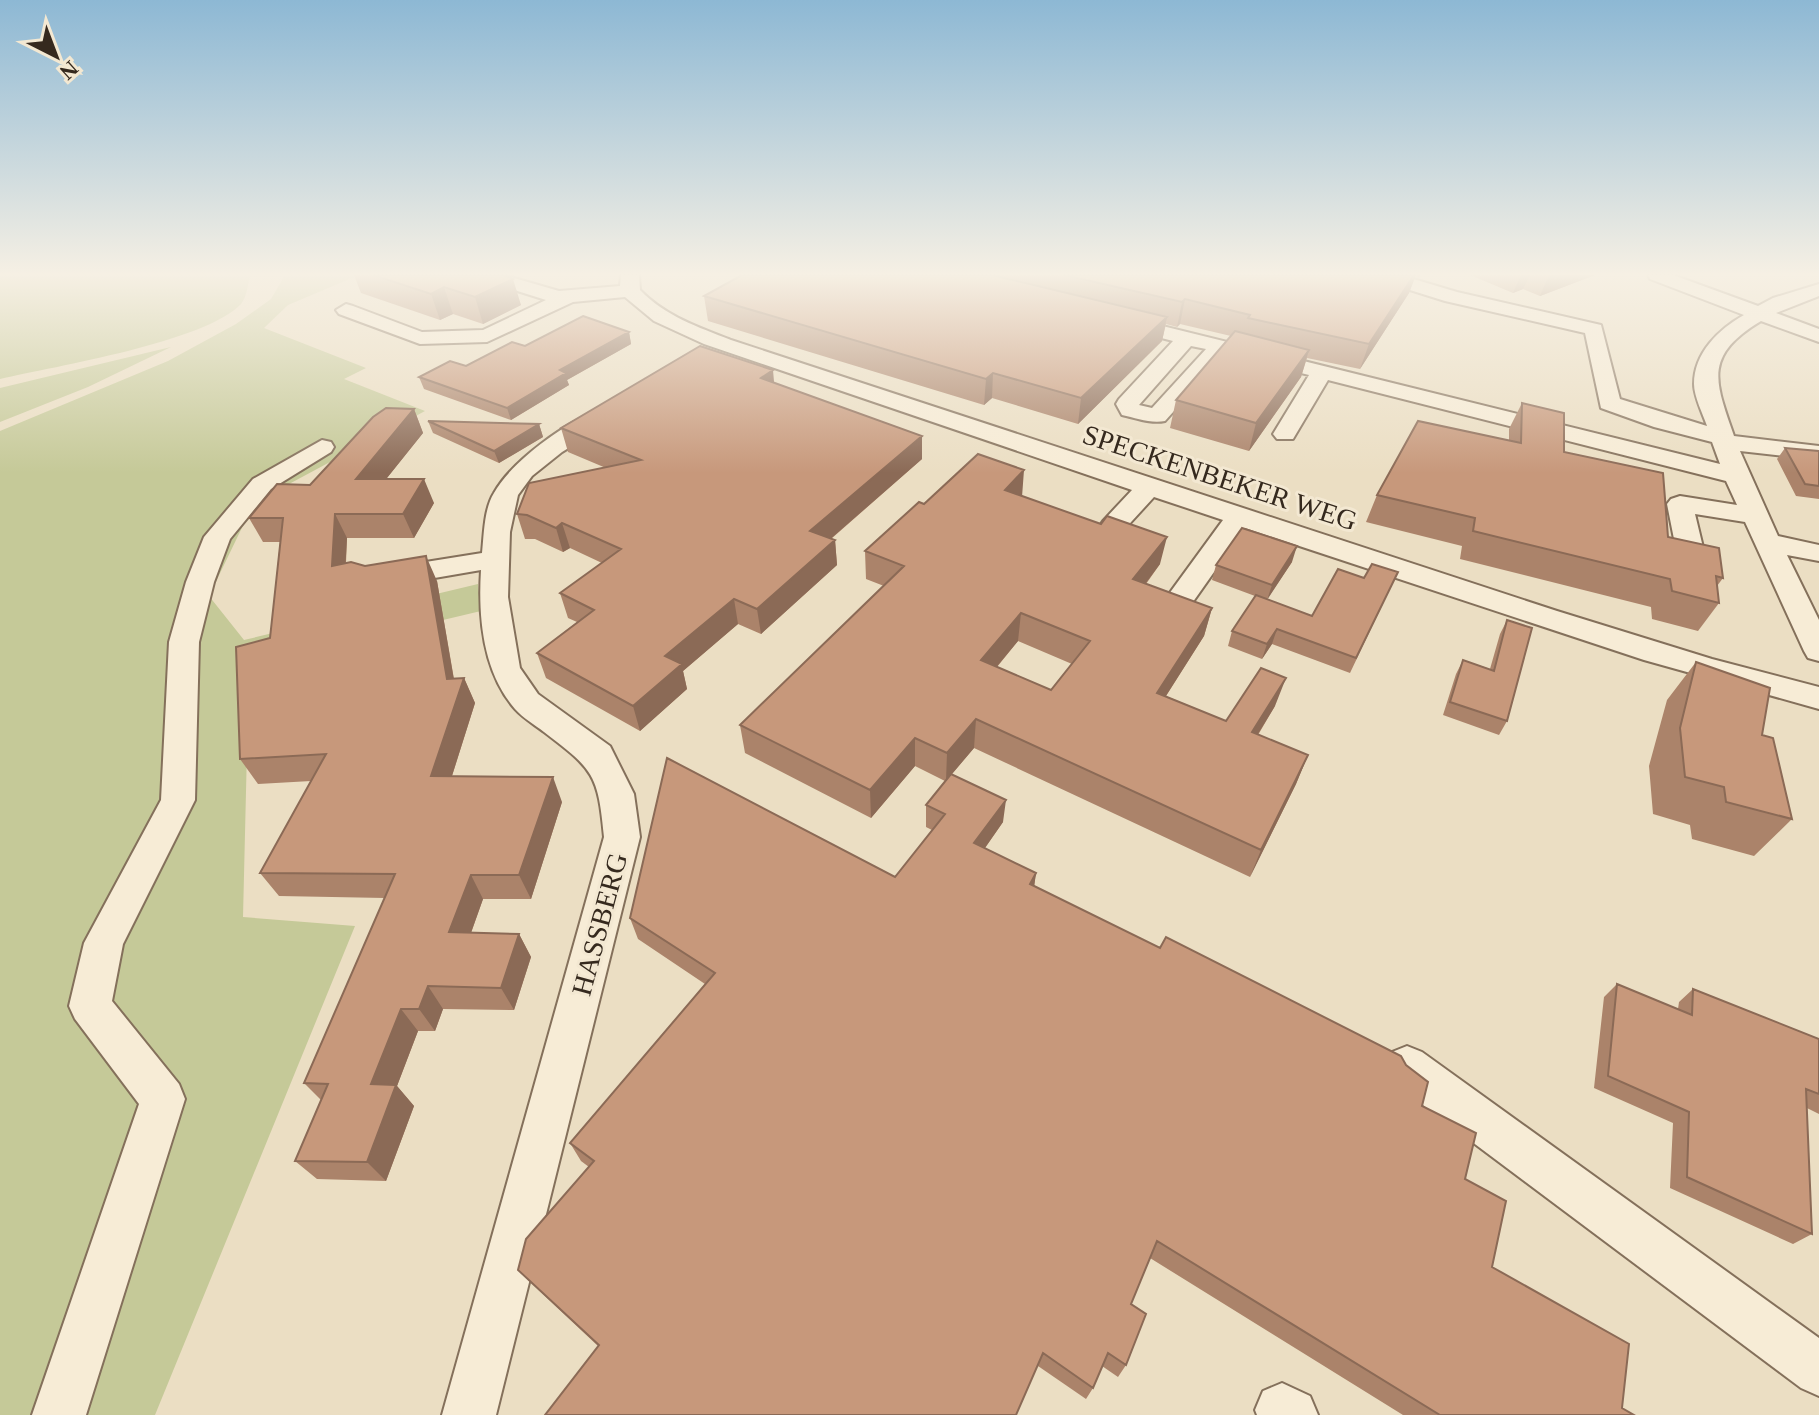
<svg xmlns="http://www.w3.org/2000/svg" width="1819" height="1415" viewBox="0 0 1819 1415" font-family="Georgia,serif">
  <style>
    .green { fill: #c5c998 }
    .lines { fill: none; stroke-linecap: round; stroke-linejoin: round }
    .minor-casing { stroke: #84705b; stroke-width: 4 }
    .minor { fill: #f7ecd6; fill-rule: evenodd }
    .wall { fill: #ab836a; fill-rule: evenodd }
    .shaded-wall { fill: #8b6a56 }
    .building { fill: #c7987b; stroke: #8b6a56; stroke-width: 2; fill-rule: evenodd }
    .labels { text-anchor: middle; stroke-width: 6; stroke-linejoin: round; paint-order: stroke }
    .street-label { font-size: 28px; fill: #35291e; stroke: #f3e8d2 }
  </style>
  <rect width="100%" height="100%" fill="#ebdec3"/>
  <path class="green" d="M 0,275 L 250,275 C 248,283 247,297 241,304 C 205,342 56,366 0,379 Z
    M 285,275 L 359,275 L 288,305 L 264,328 L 366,368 L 344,379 L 425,411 L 276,491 L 250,511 L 209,596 L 244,640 L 478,584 L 481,611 L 249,666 L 243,917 L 355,926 L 155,1415 L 0,1415 L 0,431 L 168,361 L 236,324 L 271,299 Z
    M 171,347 L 88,387 L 0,422 L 0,388 Z"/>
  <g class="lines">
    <g class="minor-casing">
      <path id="minor" d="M 477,275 L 504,275 L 559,291 L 620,286 L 621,275 L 639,275 L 640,290 C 665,316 698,327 731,340 L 1557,611 L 1712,659 L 1819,687 L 1819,709 L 1644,660 L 1245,528 L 1183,616 L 1173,618 L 1163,616 L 1158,609 L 1223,520 L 1154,497 L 1121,533 L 1103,533 L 1099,527 L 1103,521 L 1132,490 L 704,344 L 654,321 L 625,297 L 573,302 L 487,342 L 420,344 L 339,314 L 336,310 L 346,304 L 353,306 L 422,332 L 483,330 L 546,300 L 479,279 Z
        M 1373,275 L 1400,275 L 1457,292 L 1601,325 L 1620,399 L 1707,426 C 1703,414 1694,397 1694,384 C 1694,353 1719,329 1744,315 L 1650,279 L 1648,275 L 1673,275 L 1758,306 L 1773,298 L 1819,284 L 1819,296 L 1776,313 L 1819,329 L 1819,342 L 1761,321 C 1703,356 1715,381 1734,436 L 1819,446 L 1819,460 L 1740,451 L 1778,536 L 1819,545 L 1819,561 L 1787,555 L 1819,620 L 1819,661 L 1808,658 L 1804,651 L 1745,522 L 1695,514 L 1707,564 L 1703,570 L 1693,573 L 1683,570 L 1679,564 L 1667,504 L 1671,499 L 1680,496 L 1737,505 L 1726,481 L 1328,380 L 1293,439 L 1277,439 L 1273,434 L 1309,375 L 1225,354 L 1165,421 C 1151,424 1136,418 1122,415 L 1116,404 L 1119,399 L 1173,341 L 1115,326 L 1112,322 L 1122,316 L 1720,464 L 1712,442 L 1654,427 L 1601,408 L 1585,333 L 1445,301 L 1375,279 ZM 1191,346 L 1206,349 L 1152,408 L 1139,405 Z
        M 601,411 L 609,413 L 613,418 L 609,423 L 562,452 L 532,476 L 518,495 L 510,532 L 508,597 L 520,668 L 538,694 L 610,746 L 634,794 L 640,837 L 496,1415 L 442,1415 L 604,837 C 598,774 594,770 544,732 C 535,725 523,718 515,709 C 483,672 478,618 481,570 L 388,586 L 378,583 L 374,577 L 378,571 L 388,568 L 482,553 C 484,534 484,509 494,493 C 511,462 567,420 601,411 Z
        M 322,440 L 331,442 L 334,447 L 331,452 L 271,489 L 230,539 L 214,582 L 199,642 L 195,800 L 123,944 L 112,1001 L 179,1084 L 185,1099 L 86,1415 L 32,1415 L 139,1104 L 75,1019 L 69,1006 L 84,943 L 161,800 L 169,642 L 186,582 L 204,537 L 253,479 Z
        M 1407,1046 L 1422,1052 L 1819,1338 L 1819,1396 L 1801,1388 L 1392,1082 L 1386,1067 L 1392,1052 Z
        M 1282,1383 L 1310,1396 L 1318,1415 L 1257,1415 L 1255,1410 L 1263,1391 Z"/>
    </g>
    <use href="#minor" class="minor"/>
  </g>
  <path class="wall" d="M 354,275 L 504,275 L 521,305 L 483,324 L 453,314 L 440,320 L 361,293 Z
    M 742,275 L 1421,275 L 1419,278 L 1415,276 L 1409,293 L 1360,369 L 1307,358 L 1301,377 L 1249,451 L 1170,428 L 1176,400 L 1231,336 L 1180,324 L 1177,327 L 1166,324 L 1162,341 L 1078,424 L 992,398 L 984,405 L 708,321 L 704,296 Z
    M 1470,275 L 1595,275 L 1540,296 L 1523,289 L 1513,293 Z
    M 629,332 L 631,344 L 567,380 L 569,385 L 511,420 L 424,389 L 419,377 L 466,366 L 525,346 Z
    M 774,383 L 922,436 L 922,459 L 831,539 L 835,540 L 837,565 L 761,634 L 738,624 L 683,671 L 687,689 L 640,731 L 546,678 L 537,653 L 577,622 L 568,618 L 560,593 L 602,563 L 570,548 L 563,552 L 535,539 L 525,539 L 517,514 L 606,468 L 568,452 L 561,428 Z
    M 1522,403 L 1564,452 L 1668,537 L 1723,578 L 1717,586 L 1719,603 L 1698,631 L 1652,619 L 1651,607 L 1460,559 L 1462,546 L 1366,522 L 1377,495 L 1509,440 L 1509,429 Z
    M 414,409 L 423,433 L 386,479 L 434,503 L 414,538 L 347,538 L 346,563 L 437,581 L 454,679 L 464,678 L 475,703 L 452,776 L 562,802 L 531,899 L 483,899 L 471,933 L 519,934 L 531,957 L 514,1010 L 443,1009 L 435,1031 L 418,1031 L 397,1086 L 414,1106 L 386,1181 L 317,1179 L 295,1161 L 321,1100 L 304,1083 L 385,898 L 279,896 L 260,873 L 311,781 L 258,784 L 240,759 L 270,638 L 280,542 L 263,542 L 249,518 L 310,485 Z
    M 428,421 L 539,424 L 543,437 L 499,463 L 433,433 Z
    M 1785,448 L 1819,451 L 1819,499 L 1796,496 L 1777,459 Z
    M 1022,496 L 1160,564 L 1146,584 L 1212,608 L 1204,636 L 1166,696 L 1226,721 L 1275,706 L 1258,735 L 1308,755 L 1296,784 L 1250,877 L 974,748 L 952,774 L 1003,822 L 985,848 L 1036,873 L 1034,886 L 1422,1106 L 1465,1179 L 1492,1267 L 1622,1408 L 1634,1415 L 1403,1415 L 1150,1258 L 1131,1304 L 1126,1365 L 1118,1377 L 1102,1366 L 1093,1388 L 1086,1399 L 1038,1366 L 598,1346 L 532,1284 L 518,1270 L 589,1167 L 581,1161 L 570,1143 L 705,984 L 638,939 L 630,918 L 895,877 L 932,830 L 926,827 L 926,805 L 945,781 L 915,766 L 871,818 L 745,753 L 740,725 L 884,586 L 866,579 L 865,551 L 924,504 ZM 1018,641 L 1072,664 L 1051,690 L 997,667 Z
    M 1292,562 L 1267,599 L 1312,616 L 1364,578 L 1398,572 L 1350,673 L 1272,644 L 1262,659 L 1228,646 L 1232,631 L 1255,596 L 1212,580 L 1216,565 Z
    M 1507,620 L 1507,721 L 1499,735 L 1443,715 L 1456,674 L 1463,660 L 1490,669 L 1500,634 Z
    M 1696,662 L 1762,735 L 1792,819 L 1754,856 L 1692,839 L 1690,825 L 1653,814 L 1649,766 L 1667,700 Z
    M 1617,984 L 1678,1009 L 1679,1002 L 1693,989 L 1819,1039 L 1819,1114 L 1807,1108 L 1812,1234 L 1793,1244 L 1670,1188 L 1673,1123 L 1594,1088 L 1604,997 Z"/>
  <path class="shaded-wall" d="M 1414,275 L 1416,275 L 1409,293 L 1360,369 L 1369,344 Z
    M 1521,275 L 1530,275 L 1523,289 L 1513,293 Z
    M 1549,275 L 1595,275 L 1540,296 Z
    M 513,279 L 521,305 L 483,324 L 475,297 Z
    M 444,287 L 453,314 L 440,320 L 431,294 Z
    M 1185,299 L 1180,324 L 1177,327 L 1182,302 Z
    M 1167,317 L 1162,341 L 1078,424 L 1081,398 Z
    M 629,332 L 631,344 L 567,380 L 569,385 L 511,420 L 507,408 L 560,370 Z
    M 1309,350 L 1301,377 L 1249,451 L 1256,423 Z
    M 773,370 L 775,393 L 761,378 Z
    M 993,373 L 992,398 L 984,405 L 986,379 Z
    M 414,409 L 423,433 L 367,503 L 356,479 Z
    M 539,424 L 543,437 L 499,463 L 494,451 Z
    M 922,436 L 922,459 L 812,555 L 810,531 Z
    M 1024,470 L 1022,497 L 1005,490 Z
    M 424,479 L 434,503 L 414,538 L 403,514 Z
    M 335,514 L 347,538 L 344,591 L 332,566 Z
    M 562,523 L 570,548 L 563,552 L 556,528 Z
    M 1167,537 L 1160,564 L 1128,607 L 1133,579 Z
    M 835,540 L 837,565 L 761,634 L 757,609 Z
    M 1297,546 L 1292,562 L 1267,600 L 1272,585 Z
    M 426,556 L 437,581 L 457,698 L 464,678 L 475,703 L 444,801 L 431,776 L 447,679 Z
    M 734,599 L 738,624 L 683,671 L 687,689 L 640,731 L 633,706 L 665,656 Z
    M 1212,608 L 1204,636 L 1150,721 L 1157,693 Z
    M 1021,613 L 1018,641 L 979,688 L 981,660 Z
    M 1277,629 L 1272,644 L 1262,659 L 1267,644 Z
    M 1286,678 L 1275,706 L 1242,760 L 1252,732 Z
    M 976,719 L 974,748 L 946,781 L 947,753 Z
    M 915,738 L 915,766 L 871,818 L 870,790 Z
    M 1308,755 L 1296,784 L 1250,877 L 1261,850 Z
    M 553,777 L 562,802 L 531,899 L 519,875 Z
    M 1006,800 L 1003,822 L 973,865 L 974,843 Z
    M 1036,873 L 1033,895 L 1030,884 Z
    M 471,875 L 483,899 L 463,955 L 449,932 Z
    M 519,934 L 531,957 L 514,1010 L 501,988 Z
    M 428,986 L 443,1009 L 435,1031 L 419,1009 Z
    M 401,1009 L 418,1031 L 397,1086 L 414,1106 L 386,1181 L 367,1162 L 371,1084 Z"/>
  <path class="building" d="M 373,275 L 504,275 L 513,279 L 475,297 L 444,287 L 431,294 Z
    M 742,275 L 992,275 L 1167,317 L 1081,398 L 993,373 L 986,379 L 704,296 Z
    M 1064,275 L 1414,275 L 1369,344 L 1248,318 L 1250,315 L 1185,299 L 1182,302 Z
    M 583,316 L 629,332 L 560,370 L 566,373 L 507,408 L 419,377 L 450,361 L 466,366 L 512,342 L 525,346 Z
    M 1235,331 L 1309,350 L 1256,423 L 1176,400 Z
    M 700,346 L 773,370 L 761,378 L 922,436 L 810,531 L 835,540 L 757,609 L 734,599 L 665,656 L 682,664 L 633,706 L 537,653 L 594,610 L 560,593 L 621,549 L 562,523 L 556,528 L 527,515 L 517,514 L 529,483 L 641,460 L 561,428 Z
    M 1522,403 L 1564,413 L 1564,452 L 1663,473 L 1668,537 L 1719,548 L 1723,578 L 1716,576 L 1719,603 L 1672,591 L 1670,579 L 1473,531 L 1475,518 L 1377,495 L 1418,421 L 1521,443 Z
    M 386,408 L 414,409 L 356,479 L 424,479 L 403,514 L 335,514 L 332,566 L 351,562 L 365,566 L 426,556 L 447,679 L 464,678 L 431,776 L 553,777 L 519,875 L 471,875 L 449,932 L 519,934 L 501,988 L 428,986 L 419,1009 L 401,1009 L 371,1084 L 396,1085 L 367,1162 L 295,1161 L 328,1084 L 304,1083 L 395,874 L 260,873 L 326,754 L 240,759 L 236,647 L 270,638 L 283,518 L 249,518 L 277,484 L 310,485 L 373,417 Z
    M 428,421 L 539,424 L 494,451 Z
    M 1785,448 L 1819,451 L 1819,486 L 1805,484 Z
    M 978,454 L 1024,470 L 1005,490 L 1101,524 L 1107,516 L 1167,537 L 1133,579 L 1212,608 L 1157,693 L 1226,721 L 1261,668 L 1286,678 L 1252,732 L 1308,755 L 1261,850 L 976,719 L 947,753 L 915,738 L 870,790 L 740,725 L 904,566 L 865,551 L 919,502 L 924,504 ZM 1021,613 L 1090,641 L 1051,690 L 981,660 Z
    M 1242,528 L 1297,546 L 1272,585 L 1216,565 Z
    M 1372,564 L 1398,572 L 1356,658 L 1277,629 L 1267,644 L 1232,631 L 1256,595 L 1312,616 L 1338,569 L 1364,578 Z
    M 1507,620 L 1532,628 L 1507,721 L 1450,702 L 1463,660 L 1494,671 Z
    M 1696,662 L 1770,688 L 1762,735 L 1773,738 L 1792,819 L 1726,802 L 1724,787 L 1685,777 L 1680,728 Z
    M 667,758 L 895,877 L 945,814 L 926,805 L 951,774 L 1006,800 L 974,843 L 1036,873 L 1030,884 L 1160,948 L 1166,937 L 1401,1056 L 1406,1065 L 1428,1082 L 1422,1106 L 1476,1133 L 1465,1179 L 1506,1201 L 1492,1267 L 1629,1344 L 1622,1408 L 1634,1415 L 1440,1415 L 1157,1241 L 1131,1304 L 1146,1314 L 1126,1365 L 1108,1353 L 1093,1388 L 1043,1353 L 1016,1415 L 545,1415 L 599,1345 L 518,1270 L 526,1239 L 594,1161 L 570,1143 L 715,973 L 630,918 Z
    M 1617,984 L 1692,1015 L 1693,989 L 1819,1039 L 1819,1094 L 1806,1089 L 1812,1234 L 1687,1177 L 1689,1112 L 1608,1076 Z"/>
  <linearGradient id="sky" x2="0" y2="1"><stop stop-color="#8db8d4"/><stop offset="0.58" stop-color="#f6f0e4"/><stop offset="1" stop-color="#f6f0e4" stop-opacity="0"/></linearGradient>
  <rect width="1819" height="473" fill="url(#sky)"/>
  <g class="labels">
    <g class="street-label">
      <text transform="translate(1220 477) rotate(18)" y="10">SPECKENBEKER WEG</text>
      <text transform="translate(599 924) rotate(-75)" y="10">HASSBERG</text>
    </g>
  </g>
  <g transform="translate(56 56) rotate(138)" stroke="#f3e8d2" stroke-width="6" paint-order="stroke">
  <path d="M0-6L14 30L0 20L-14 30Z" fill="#35291e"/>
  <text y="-12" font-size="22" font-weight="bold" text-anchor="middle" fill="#35291e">N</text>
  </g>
</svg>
